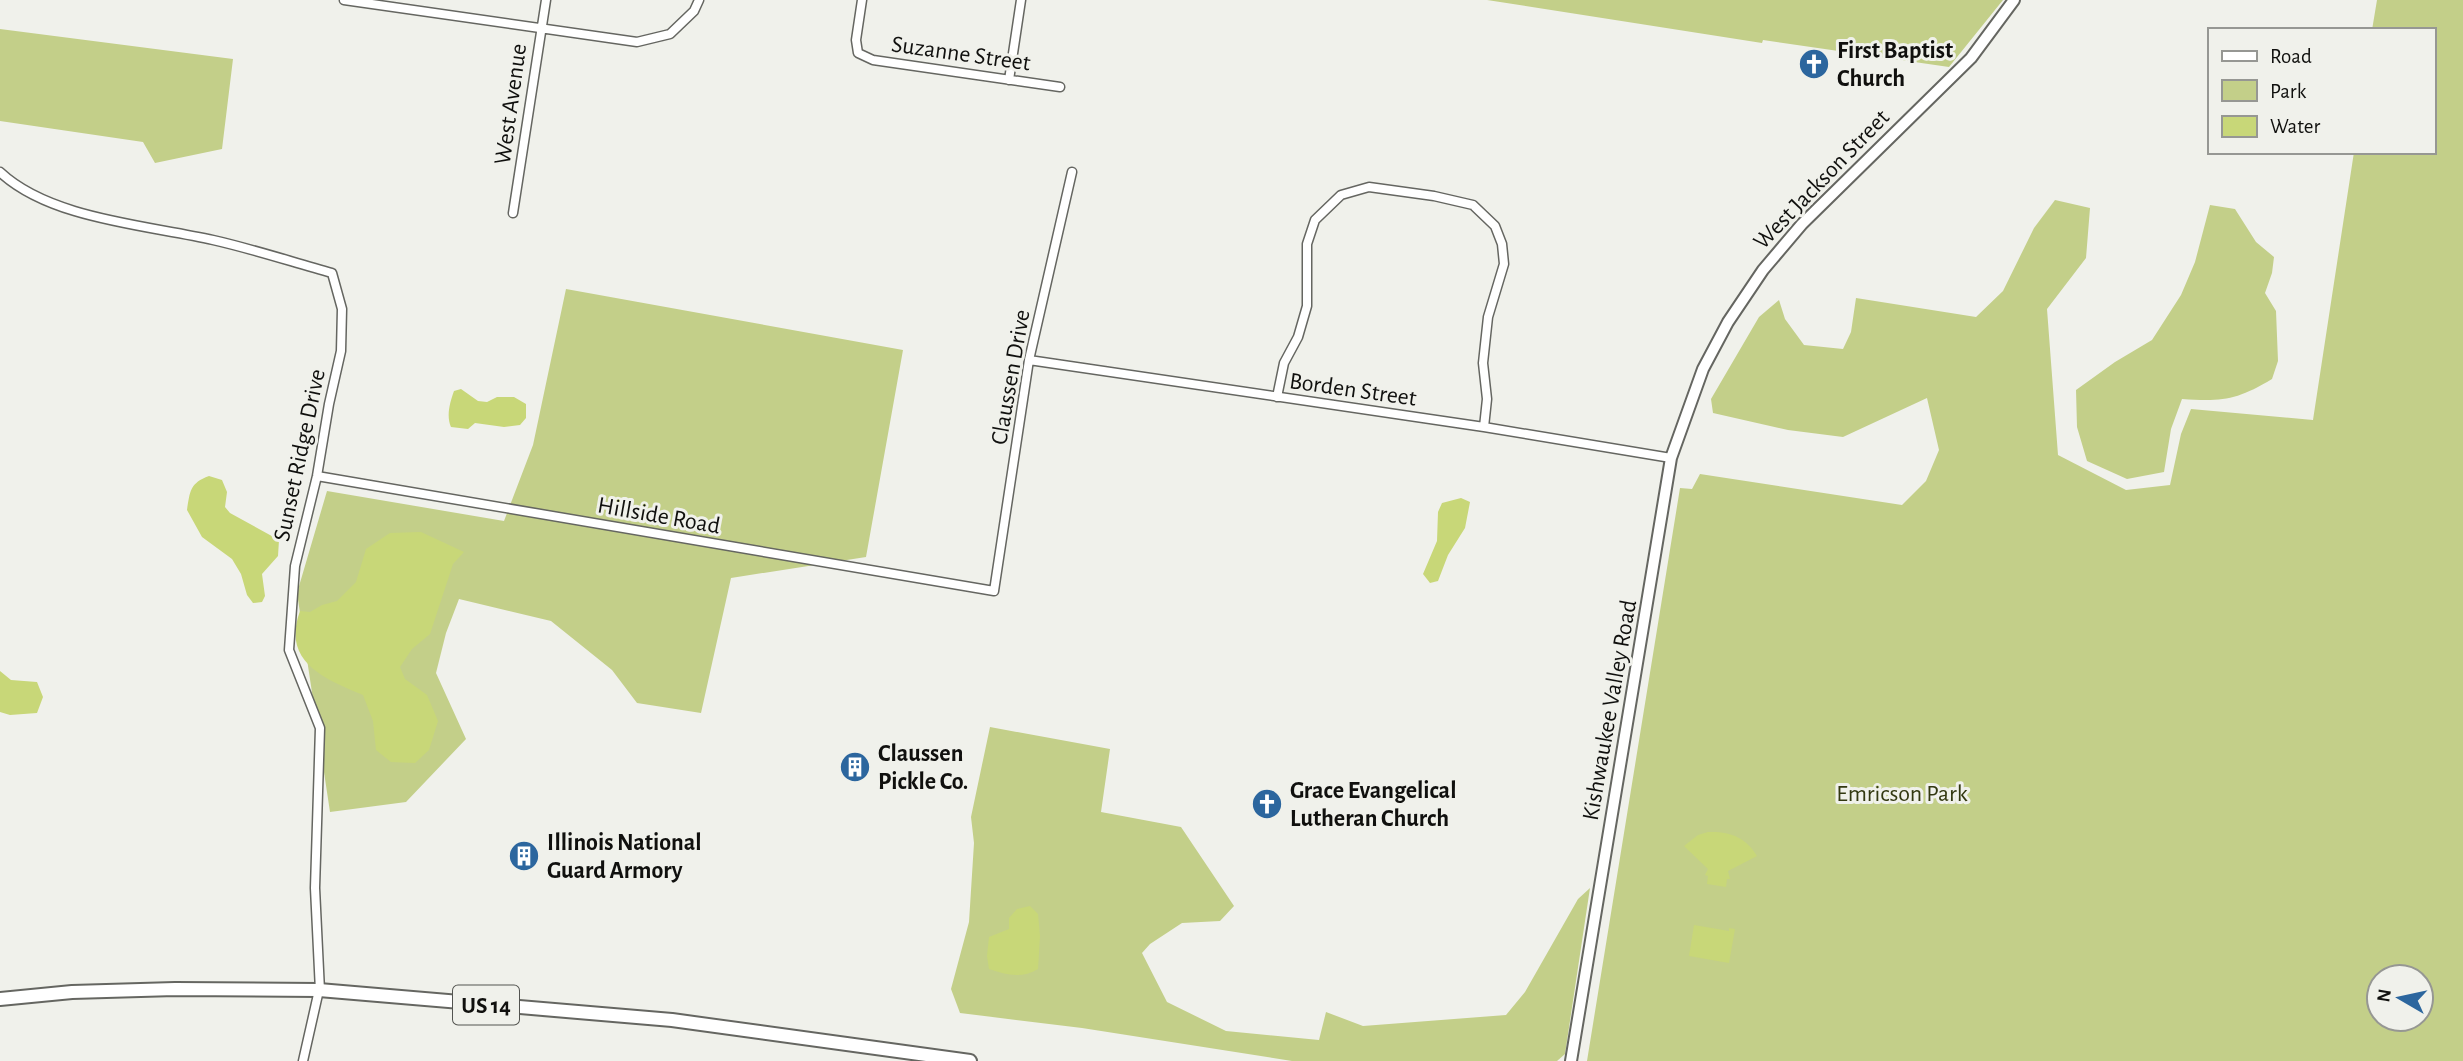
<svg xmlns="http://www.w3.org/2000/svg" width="2463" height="1061" viewBox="0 0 2463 1061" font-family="'Alegreya Sans',sans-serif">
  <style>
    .green { fill: #c3cf89; fill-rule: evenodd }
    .water { fill: #c8d778 }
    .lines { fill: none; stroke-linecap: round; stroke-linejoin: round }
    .minor-casing { stroke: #656661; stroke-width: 11 }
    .tertiary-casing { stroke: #656661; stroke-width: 14 }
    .primary-casing { stroke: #656661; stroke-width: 16 }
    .minor { stroke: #fff; stroke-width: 8 }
    .tertiary { stroke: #fff; stroke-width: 10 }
    .primary { stroke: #fff; stroke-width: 12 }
    .labels { text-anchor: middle; stroke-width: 6; stroke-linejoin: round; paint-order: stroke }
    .shield { fill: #f0f1eb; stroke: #535450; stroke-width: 2 }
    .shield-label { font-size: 23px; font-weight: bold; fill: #10100e }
    .poi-label { font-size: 24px; font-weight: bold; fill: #10100e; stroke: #f0f1eb; text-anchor: start }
    .street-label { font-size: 24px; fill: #10100e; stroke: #f0f1eb }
    .park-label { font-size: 24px; fill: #323810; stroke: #f0f1eb }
  </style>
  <rect width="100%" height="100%" fill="#f0f1eb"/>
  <path class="green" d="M 1487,0 L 2003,0 L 1949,67 L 1763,40 L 1762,43 Z
    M 2377,0 L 2463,0 L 2463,1061 L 1587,1061 L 1680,488 L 1692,489 L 1700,474 L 1902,505 L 1926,481 L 1939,450 L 1927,398 L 1843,437 L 1788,430 L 1713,413 L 1711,399 L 1759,317 L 1779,300 L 1785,319 L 1804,345 L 1843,349 L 1851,332 L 1856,298 L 1976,317 L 2003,291 L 2034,228 L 2055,200 L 2090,208 L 2086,258 L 2047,309 L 2058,455 L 2126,490 L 2170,485 L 2181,434 L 2191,409 L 2313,420 L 2354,152 L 2433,152 L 2433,30 L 2372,30 ZM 2379,977 L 2421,977 L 2421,1019 L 2379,1019 Z
    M 0,29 L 233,59 L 222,149 L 155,163 L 143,142 L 0,121 Z
    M 2210,205 L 2235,209 L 2256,242 L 2274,257 L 2272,273 L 2265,293 L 2276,311 L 2278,361 L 2272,379 C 2237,400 2222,402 2182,399 L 2171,429 L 2164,472 L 2127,479 L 2087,461 L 2077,427 L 2076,390 L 2115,362 L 2152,340 L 2181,295 L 2195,262 Z
    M 566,289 L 903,350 L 866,557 L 731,578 L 701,713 L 637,703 L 612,670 L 551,621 L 459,599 L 446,633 L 436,673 L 466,739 L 406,802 L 330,812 L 297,593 L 327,491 L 504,521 L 533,445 Z
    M 990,727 L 1110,749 L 1101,812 L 1181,827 L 1234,906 L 1220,921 L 1182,923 L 1150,944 L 1142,953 L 1167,1002 L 1226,1031 L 1319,1040 L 1326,1012 L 1363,1026 L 1506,1015 L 1525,992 L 1578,899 L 1590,888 L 1565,1054 L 1557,1061 L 1292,1061 L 1082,1028 L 960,1013 L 951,989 L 969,922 L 974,843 L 971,817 Z"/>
  <path class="water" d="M 461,389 L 478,401 L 487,402 L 497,397 L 514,397 L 526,404 L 526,418 L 520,425 L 504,427 L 475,423 L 468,429 L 451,427 C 446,416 450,402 454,391 Z
    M 209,476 L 222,480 L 227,492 L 225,507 L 230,513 L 279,540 L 278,556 L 262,574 L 265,596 L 262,602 L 253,603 L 247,595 L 241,574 L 232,559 L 202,537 L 187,510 C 190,491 190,483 209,476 Z
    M 1461,498 L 1470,502 L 1465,528 L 1448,555 L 1438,581 L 1430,583 L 1423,574 L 1437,541 L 1438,512 L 1442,503 Z
    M 421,532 L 464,552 L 453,564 L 430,634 L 412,649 L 400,667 L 405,679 L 427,695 L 438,721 L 429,750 L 415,763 L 391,762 L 376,750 L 373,721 L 363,695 C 325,679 281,662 300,611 L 310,612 L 322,605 L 337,601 L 356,582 L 366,549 L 390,533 Z
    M 0,671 L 11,680 L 37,682 L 43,697 L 37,713 L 10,715 L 0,712 Z
    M 1708,832 C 1729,831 1746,837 1757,856 L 1728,871 L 1730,879 L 1727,879 L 1726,887 L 1707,884 L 1708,876 L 1705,875 L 1708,869 L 1684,846 L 1698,835 Z
    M 1030,906 L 1038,914 L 1040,936 L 1038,969 C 1022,979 1006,975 989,969 L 987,956 L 989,937 L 1009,929 L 1009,918 L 1017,909 Z
    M 1694,925 L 1729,931 L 1729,928 L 1735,929 L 1729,963 L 1689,956 Z"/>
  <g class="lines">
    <g class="minor-casing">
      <path id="minor" d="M 344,0 L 637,42 L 670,34 L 694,11 L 699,0
        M 862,0 L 856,40 L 858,53 L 873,60 L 1060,87
        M 1009,80 L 1021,0
        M 0,172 C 50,219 147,225 213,240 C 253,249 292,262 332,273 L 342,309 L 341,351 L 329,404 L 317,476 L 295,566 L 289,650 L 320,728 L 315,888 L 320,991
        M 513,213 L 546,0
        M 1029,360 L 1484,427 L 1671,458
        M 1277,397 L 1284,363 L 1298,337 L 1307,306 L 1307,244 L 1315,220 L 1341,195 L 1369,187 L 1434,196 L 1473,205 L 1495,226 L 1502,244 L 1504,264 L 1488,317 L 1483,363 L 1487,399 L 1484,427
        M 317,476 L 994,591 L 1029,360 L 1072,172
        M 303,1061 L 319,990"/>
    </g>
    <g class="tertiary-casing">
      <path id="tertiary" d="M 1571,1061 L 1671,458 L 1703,369 L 1728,322 L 1763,270 L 1802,224 L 1971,58 L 2014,0"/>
    </g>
    <g class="primary-casing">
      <path id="primary" d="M 0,999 L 72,992 L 175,989 L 319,990 L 672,1020 L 970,1061"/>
    </g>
    <use href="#minor" class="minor"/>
    <use href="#tertiary" class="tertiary"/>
    <use href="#primary" class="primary"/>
  </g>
  <defs>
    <g id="church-disc" transform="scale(1.575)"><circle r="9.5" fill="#2c669e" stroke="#f0f1eb"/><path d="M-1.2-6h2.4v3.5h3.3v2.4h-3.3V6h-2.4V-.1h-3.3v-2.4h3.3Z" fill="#fff"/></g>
    <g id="building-disc" transform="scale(1.575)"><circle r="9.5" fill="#2c669e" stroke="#f0f1eb"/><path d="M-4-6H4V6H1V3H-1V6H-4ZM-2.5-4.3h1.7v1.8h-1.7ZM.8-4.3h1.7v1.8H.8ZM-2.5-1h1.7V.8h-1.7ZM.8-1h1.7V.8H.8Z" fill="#fff"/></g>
  </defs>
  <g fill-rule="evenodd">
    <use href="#church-disc" x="1814" y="64"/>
    <use href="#building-disc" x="855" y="767"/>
    <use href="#church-disc" x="1267" y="804"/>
    <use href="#building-disc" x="524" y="856"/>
  </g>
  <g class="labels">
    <rect class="shield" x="453" y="985.5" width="66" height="39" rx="5"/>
    <g class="shield-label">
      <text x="486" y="1013">US 14</text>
    </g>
    <g class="poi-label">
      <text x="1837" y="58">First Baptist<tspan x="1837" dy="28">Church</tspan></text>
      <text x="878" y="761">Claussen<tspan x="878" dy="28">Pickle Co.</tspan></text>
      <text x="1290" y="798">Grace Evangelical<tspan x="1290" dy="28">Lutheran Church</tspan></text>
      <text x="547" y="850">Illinois National<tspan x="547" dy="28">Guard Armory</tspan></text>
    </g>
    <g class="street-label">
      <text transform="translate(961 53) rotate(8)" y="8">Suzanne Street</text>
      <text transform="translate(510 104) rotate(-82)" y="8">West Avenue</text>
      <text transform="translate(1821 179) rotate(-46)" y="8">West Jackson Street</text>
      <text transform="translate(1010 377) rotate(-80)" y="8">Claussen Drive</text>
      <text transform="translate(1353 389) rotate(8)" y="8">Borden Street</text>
      <text transform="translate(299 455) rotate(-78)" y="8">Sunset Ridge Drive</text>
      <text transform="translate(659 515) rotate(10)" y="8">Hillside Road</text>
      <text transform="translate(1609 710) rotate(-80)" y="8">Kishwaukee Valley Road</text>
    </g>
    <g class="park-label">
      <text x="1902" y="801">Emricson Park</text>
    </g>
  </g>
  <rect x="2208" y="28" width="228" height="126" fill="#f0f1eb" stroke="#969793" stroke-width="2"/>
  <rect x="2222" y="51" width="35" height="10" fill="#ffffff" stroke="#969793" stroke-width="2"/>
  <text x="2270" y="63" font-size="21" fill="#10100e">Road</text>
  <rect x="2222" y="80" width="35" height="21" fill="#c3cf89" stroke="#969793" stroke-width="2"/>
  <text x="2270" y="98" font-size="21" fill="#10100e">Park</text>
  <rect x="2222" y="116" width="35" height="21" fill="#c8d778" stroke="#969793" stroke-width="2"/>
  <text x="2270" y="133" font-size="21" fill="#10100e">Water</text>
  <g transform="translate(2400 998) rotate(279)"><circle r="33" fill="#f0f1eb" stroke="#969793" stroke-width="2"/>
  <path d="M0-5L12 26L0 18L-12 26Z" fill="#2c669e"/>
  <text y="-10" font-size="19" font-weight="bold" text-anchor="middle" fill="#10100e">N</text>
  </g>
</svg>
